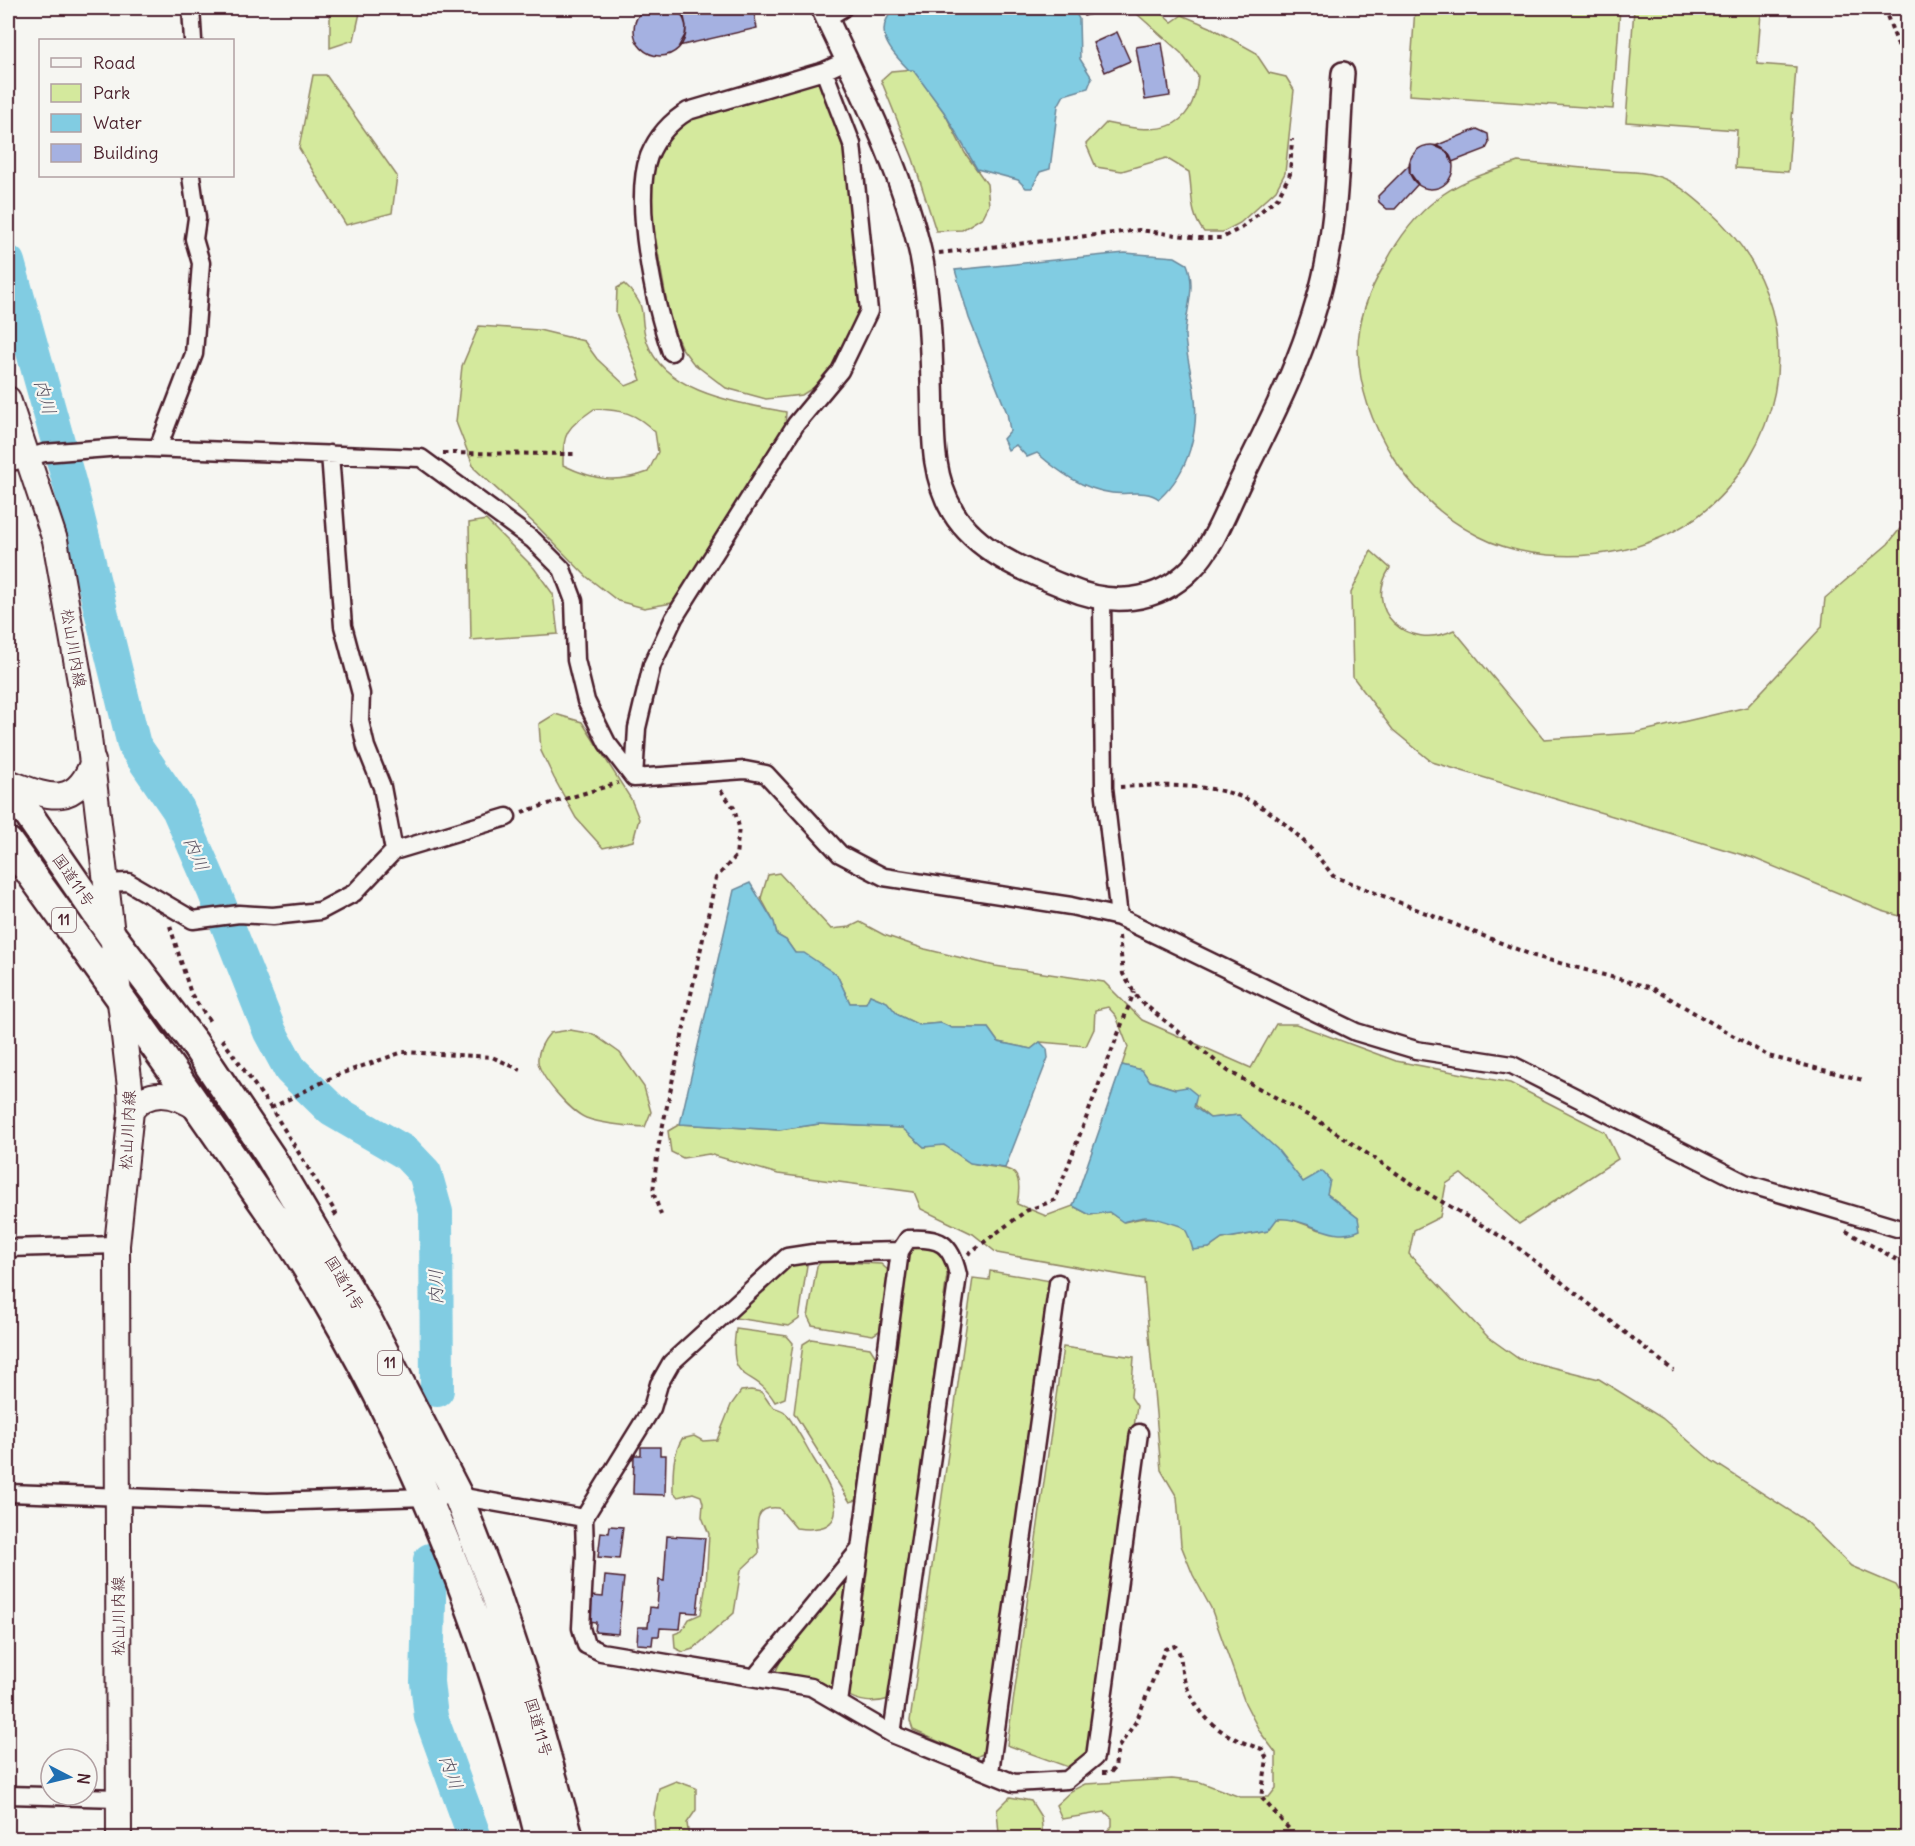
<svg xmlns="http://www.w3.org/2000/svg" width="1915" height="1846" viewBox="0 0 1915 1846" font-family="Delius,'Klee One',sans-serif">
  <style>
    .green { fill: #d4e99d; stroke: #8f8464; stroke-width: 1.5; fill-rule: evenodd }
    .water { fill: #81cce2; stroke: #6b8799; stroke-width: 1.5 }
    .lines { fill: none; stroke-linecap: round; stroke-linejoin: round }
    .river { stroke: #81cce2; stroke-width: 34 }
    .building { fill: #a5b1e1; stroke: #4a1f2b; stroke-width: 1.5 }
    .minor-casing { stroke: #4a1f2b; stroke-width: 21 }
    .tertiary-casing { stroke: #4a1f2b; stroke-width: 26 }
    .secondary-casing { stroke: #4a1f2b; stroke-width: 28 }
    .trunk-casing { stroke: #4a1f2b; stroke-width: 33 }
    .path { stroke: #4a1f2b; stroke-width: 4; stroke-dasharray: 4.5 4.5; stroke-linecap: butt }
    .minor { stroke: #f6f6f2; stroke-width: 16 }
    .tertiary { stroke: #f6f6f2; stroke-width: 21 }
    .secondary { stroke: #f6f6f2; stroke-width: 24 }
    .trunk { stroke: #f6f6f2; stroke-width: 28 }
    .labels { text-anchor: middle; stroke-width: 4.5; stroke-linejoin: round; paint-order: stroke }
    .shield { fill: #f6f6f2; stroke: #7e6067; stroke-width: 1.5 }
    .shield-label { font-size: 15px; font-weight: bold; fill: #4a1f2b }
    .street-label { font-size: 16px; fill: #4a1f2b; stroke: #f6f6f2 }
    .water-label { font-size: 18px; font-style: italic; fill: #5a5362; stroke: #f6f6f2 }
  </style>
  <rect width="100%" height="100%" fill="#f6f6f2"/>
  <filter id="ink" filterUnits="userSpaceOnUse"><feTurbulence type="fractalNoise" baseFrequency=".0167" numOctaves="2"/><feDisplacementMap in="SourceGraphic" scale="12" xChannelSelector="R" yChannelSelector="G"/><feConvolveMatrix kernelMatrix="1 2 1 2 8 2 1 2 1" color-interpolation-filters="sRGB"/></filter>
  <g filter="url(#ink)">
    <path class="green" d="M 330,8 L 361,8 L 354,40 L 330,48 Z
      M 1137,8 L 1156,8 L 1172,22 L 1182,15 L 1210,27 L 1255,52 L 1269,73 L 1286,77 L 1294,90 L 1285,173 L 1276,190 L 1240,223 L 1223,232 L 1204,232 C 1189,213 1193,195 1189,172 L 1166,158 L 1122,171 L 1096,167 L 1086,144 L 1106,123 C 1154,133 1193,137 1198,76 L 1181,53 L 1137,14 Z
      M 1415,8 L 1620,8 L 1613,109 L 1409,95 Z
      M 1634,8 L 1747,8 L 1747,11 L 1761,13 L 1757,64 L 1796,67 L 1788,172 L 1735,168 L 1737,130 L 1626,122 Z
      M 913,69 L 944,112 L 965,153 L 987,184 L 989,205 L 983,217 L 962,230 L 936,231 L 913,159 L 881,80 L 891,71 Z
      M 313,75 L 326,75 L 397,176 L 392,213 L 346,225 L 299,148 Z
      M 819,78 L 844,151 L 853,201 L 863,312 L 833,368 L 819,384 L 802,395 L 766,399 L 726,388 L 693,363 L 681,347 L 670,321 L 653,224 L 650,183 L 655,158 L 668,136 L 687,118 Z
      M 1518,162 C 1551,165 1583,168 1615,171 C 1627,172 1641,171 1653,175 C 1674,180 1691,195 1707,209 C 1782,274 1800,373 1749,458 C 1720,508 1678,537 1623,550 C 1577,560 1520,558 1478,536 C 1411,502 1360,425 1358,349 C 1358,319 1370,289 1385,264 C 1398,239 1415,216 1437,199 C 1460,180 1491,172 1518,162 Z
      M 624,284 C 651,309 637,313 647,342 C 665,394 740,403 786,412 L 785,428 L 672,603 L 644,608 L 618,601 L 587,577 L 538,527 L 474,468 L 456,422 L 462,366 L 479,326 L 539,330 L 584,341 L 597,359 L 626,386 L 641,380 L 616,313 L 617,288 ZM 594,409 C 622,410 635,412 655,432 L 658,452 L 648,472 C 616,484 594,480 563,465 C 563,431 566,429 594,409 Z
      M 486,520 L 534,568 L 553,594 L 558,634 L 471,640 L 469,523 Z
      M 1907,520 L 1907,918 L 1882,911 L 1753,858 L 1432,762 L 1393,730 L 1353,677 L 1351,593 L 1371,551 L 1390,568 C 1362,611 1408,652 1454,630 L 1544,739 L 1635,733 L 1747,707 L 1822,627 L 1825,598 L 1888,544 Z
      M 555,714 L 582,722 L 631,799 L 639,819 L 633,841 L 603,848 L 576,818 L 554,778 L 541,751 L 539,724 Z
      M 779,873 L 831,929 L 850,927 L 860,922 L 884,935 L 925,949 L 995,966 L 1104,982 L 1142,1020 L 1251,1068 L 1276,1024 L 1296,1024 L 1396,1061 L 1510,1083 L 1605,1132 L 1618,1159 L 1519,1224 L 1461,1174 L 1446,1184 L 1440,1217 L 1414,1230 L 1409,1254 L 1488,1337 L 1519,1359 L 1599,1379 L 1662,1418 L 1712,1461 L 1803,1519 L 1851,1566 L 1896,1585 L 1908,1605 L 1907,1838 L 1100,1838 L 1112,1826 L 1112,1818 L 1105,1812 L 1062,1819 L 1056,1805 L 1071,1791 L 1085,1784 L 1172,1779 L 1200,1782 L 1240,1797 L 1269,1797 L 1276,1788 L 1276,1753 L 1260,1732 L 1245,1703 L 1211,1608 L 1193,1575 L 1181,1545 L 1177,1497 L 1161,1470 L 1144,1279 L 997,1253 L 973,1234 L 921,1209 L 914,1192 L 778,1174 L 709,1154 L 683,1158 L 671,1152 L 668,1131 L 680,1124 L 779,1130 L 819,1124 L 903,1128 L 924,1147 C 930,1147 938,1144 943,1145 C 954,1148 961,1160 972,1163 C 1002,1172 1026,1159 1017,1204 L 1046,1216 L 1073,1206 L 1090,1215 L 1109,1212 L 1124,1222 C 1144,1217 1159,1215 1179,1224 C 1183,1225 1203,1244 1209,1248 L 1222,1239 L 1268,1231 L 1276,1219 L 1288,1218 L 1320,1230 L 1358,1218 L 1327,1194 L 1303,1182 L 1239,1115 L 1210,1118 L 1175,1089 L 1150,1081 L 1141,1070 L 1122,1065 L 1128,1047 L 1116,1016 L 1108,1007 L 1095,1010 L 1094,1029 L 1086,1046 L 1040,1042 L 1031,1049 L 998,1042 L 988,1028 L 952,1028 L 941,1023 L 919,1025 L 898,1015 L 887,1002 L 870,995 L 866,1003 L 850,1003 L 837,975 L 795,953 L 786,940 L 777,935 L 774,922 L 761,898 L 768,875 Z
      M 570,1030 L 593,1034 L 620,1053 L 644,1087 L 651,1112 L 645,1127 C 626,1126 603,1124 586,1118 C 571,1112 536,1074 538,1058 C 539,1048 544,1040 550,1033 Z
      M 928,1244 L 942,1251 L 948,1267 L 892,1693 L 889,1699 C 874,1704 858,1702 846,1694 L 909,1245 Z
      M 822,1261 L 881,1264 L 889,1271 L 881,1330 L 873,1335 L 812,1325 L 808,1317 L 817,1266 Z
      M 795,1263 L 807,1265 L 799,1319 L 789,1326 L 735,1318 L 785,1267 Z
      M 990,1271 L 1051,1281 L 984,1753 L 975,1758 L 913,1730 L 910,1721 L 973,1278 L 989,1280 Z
      M 736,1329 L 787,1336 L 793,1343 L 785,1398 L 775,1402 C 753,1365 727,1388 736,1329 Z
      M 811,1339 L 870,1348 L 877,1359 L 857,1500 L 850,1502 L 794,1413 L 803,1344 Z
      M 1063,1347 L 1134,1357 L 1131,1397 L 1137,1406 L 1088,1751 L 1068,1767 L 1007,1745 Z
      M 751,1390 L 761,1392 C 766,1396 767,1402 772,1406 C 777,1410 783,1408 787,1415 C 797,1428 805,1444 813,1458 C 832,1488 859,1536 796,1528 L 779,1508 C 747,1504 760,1536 759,1553 L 741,1570 L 734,1613 L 693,1649 L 683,1652 L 675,1648 L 674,1634 L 682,1631 L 689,1619 L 701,1614 L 706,1584 L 709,1534 L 702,1517 L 703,1503 L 701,1496 L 693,1493 L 678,1497 L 673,1492 C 673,1473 672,1456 682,1439 L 694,1436 L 703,1441 L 717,1440 L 731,1405 L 741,1391 Z
      M 845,1584 L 851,1595 L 837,1692 L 823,1683 L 775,1673 L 782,1658 L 839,1587 Z
      M 676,1781 L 696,1788 L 696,1810 L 687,1823 L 689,1838 L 655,1838 L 654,1813 L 659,1788 Z
      M 1010,1797 L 1031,1801 L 1041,1817 L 1043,1838 L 1006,1838 L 999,1834 L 997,1810 Z"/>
    <path class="water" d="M 895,8 L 1073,8 L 1079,19 L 1080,59 L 1092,78 L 1088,88 L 1064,95 L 1058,106 L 1050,169 L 1040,172 L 1032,188 L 1026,188 L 1018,180 L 977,169 L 944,112 L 913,70 L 909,70 C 891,51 871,32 895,8 Z
      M 1125,253 L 1175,257 L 1187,264 C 1197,289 1185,310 1185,336 C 1186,354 1191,372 1194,390 C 1200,430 1189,472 1159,499 C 1147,489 1127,495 1112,493 C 1082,489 1059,472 1037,453 L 1027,457 L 1016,445 L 1008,450 L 1003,439 L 1010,431 L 1007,413 L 969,318 L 955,270 Z
      M 750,883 L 774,922 L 777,935 L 786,940 L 795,953 L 804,953 L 837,975 L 850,1003 L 866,1003 L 870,995 L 887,1002 L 898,1015 L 919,1025 L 941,1023 L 952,1028 L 988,1028 L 998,1042 L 1031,1049 L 1040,1042 L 1047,1049 L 1048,1058 L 1005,1168 L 970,1163 L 944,1145 L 924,1147 L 902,1128 L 819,1124 L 779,1130 L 680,1124 L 734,890 Z
      M 1122,1065 L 1142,1070 L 1150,1081 L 1175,1089 L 1187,1087 L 1197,1095 L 1194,1107 L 1210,1118 L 1239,1115 L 1277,1149 L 1303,1182 L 1322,1171 L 1330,1180 L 1327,1194 L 1358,1218 L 1360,1230 C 1331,1244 1306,1216 1277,1219 L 1268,1231 L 1222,1239 L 1209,1248 L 1193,1250 C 1185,1222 1185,1228 1161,1220 C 1144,1215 1141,1217 1123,1222 L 1109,1212 L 1090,1215 L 1073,1206 Z"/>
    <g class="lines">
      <path class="river" d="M 8,262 L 70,485 L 134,745 L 178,809 L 214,891 L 270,1032 L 290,1069 L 332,1110 L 406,1153 L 425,1173 L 436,1212 L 437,1390
        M 430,1560 L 427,1682 L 431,1717 L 475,1838"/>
    </g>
    <path class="building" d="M634 30a26 26 0 1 1 52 0a26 26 0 1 1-52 0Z
      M 676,8 L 753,8 L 757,28 L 679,46 L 685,35 L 686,26 L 684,17 Z
      M 1081,8 L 1103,8 L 1104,10 L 1084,16 Z
      M 1117,32 L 1130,61 L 1105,72 L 1093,43 Z
      M 1162,43 L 1170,96 L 1145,100 L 1136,47 Z
      M 1477,129 L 1488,134 L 1489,143 L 1486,149 L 1452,162 L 1446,151 L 1435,146 Z
      M1409 167a22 22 0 1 1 44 0a22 22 0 1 1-44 0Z
      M 1410,164 L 1410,173 L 1418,184 L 1395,209 L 1387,209 L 1379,202 L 1378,196 Z
      M 641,1447 L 660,1447 L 660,1455 L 666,1455 L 665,1495 L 633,1494 L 634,1455 L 641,1455 Z
      M 610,1526 L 623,1527 L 619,1559 L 598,1557 L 601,1532 L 609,1533 Z
      M 667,1536 L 705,1538 L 697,1613 L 682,1612 L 680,1629 L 660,1628 L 659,1636 L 653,1636 L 652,1645 L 637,1644 L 638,1627 L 648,1627 L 650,1607 L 657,1608 L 659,1580 L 664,1581 Z
      M 605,1576 L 624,1578 L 618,1634 L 595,1632 L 596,1622 L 590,1621 L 592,1596 L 603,1597 Z"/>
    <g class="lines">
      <g class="minor-casing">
        <path id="minor" d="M 191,8 L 193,40
          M 827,18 L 843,8
          M 671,352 C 655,307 632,201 649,156 C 657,137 671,121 688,111 L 824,71
          M 158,448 L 194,354 L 201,263 L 194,239 L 197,218 L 191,176
          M 330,454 L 343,626 L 361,694 L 360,721 L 366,747 L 382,787 L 394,851
          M 8,463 L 44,453 L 121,447 L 421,458 L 533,540 L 562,569 L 574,601 L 576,660 L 586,701 L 607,743 L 634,778
          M 1102,599 L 1104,788 L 1119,917
          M 634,778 L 745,770 L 766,774 L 840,854 L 884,877 L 1071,906 L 1119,917 L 1356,1032 L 1416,1050 L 1512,1065 L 1745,1183 L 1897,1228
          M 634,778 L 637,728 L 652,665 L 674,618 L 796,424 L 840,371 L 869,311 L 852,144 L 824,71 L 846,61
          M 107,883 L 128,882 L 193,920 L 239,914 L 273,916 L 320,911 L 354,893 L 394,851 L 507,817
          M 8,1248 L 117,1245
          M 8,1493 L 268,1502 L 458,1496 L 584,1518
          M 755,1677 L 860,1549 L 900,1251 L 813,1253 L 787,1257 L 671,1363 L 659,1384 L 652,1408 L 584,1518 L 585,1554 L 581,1628 L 586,1645 L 601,1652 L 811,1687 L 892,1734 L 1014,1783 L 1067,1780 L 1095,1757 L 1139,1433
          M 839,1703 L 860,1550
          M 892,1734 L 958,1275 C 951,1243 940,1237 908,1239 L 900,1251
          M 990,1772 L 1058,1283
          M 8,1795 L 119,1798"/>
      </g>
      <g class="tertiary-casing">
        <path id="tertiary" d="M 822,8 C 859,87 902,169 921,255 C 929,296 931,340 932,382 C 934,427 929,471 953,512 C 977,552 1026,571 1068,588 C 1110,606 1157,604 1191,569 C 1214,546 1226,511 1240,482 C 1275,412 1310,344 1326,266 C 1339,203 1338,137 1343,73"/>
      </g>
      <g class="secondary-casing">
        <path id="secondary" d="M 8,399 L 55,540 L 87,721 L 130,1087 L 131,1111 L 117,1245 L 119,1838
          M 8,782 C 46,796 75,811 93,761
          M 131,1111 C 149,1086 177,1094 200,1110"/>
      </g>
      <g class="trunk-casing">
        <path id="trunk" d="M 8,785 L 113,937 L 194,1043 L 270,1156 L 369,1323 L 458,1496 L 495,1592 L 528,1691 L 569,1838
          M 8,842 C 89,955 172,1067 250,1183 C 269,1211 290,1239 307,1268 C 415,1443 492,1639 540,1838"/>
      </g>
      <path class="path" d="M 1884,8 L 1908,71
        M 939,253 L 1139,230 L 1199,238 L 1222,238 L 1241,228 L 1278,197 L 1290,174 L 1292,139
        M 443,453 L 574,454
        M 1120,787 C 1157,785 1209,783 1244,798 C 1277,811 1313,848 1333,876 L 1534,956 L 1652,988 L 1768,1056 L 1863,1080
        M 522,812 L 618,783
        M 170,926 L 191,994 L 211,1023
        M 1119,936 L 1123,974 L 1139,1000 L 1228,1071 L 1320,1122 L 1417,1187 L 1512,1243 L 1674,1371
        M 222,1039 L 271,1108 L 336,1213 L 331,1217
        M 271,1108 L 337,1075 L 403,1052 L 492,1057 L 521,1070
        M 661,1215 L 653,1192 L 658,1148 L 716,878 L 736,856 L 739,827 L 734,808 L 719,788
        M 1846,1231 L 1908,1266
        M 968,1254 L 1026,1211 L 1055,1200 L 1134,992
        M 1102,1773 L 1110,1773 L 1115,1767 L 1118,1748 L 1137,1720 L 1165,1649 L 1175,1646 C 1183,1654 1180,1666 1183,1677 C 1198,1719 1220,1736 1262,1749 L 1267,1759 L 1261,1797 L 1297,1838"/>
      <use href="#minor" class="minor"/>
      <use href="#tertiary" class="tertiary"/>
      <use href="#secondary" class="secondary"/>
      <use href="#trunk" class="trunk"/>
    </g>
  </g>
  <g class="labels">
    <g class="shield">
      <rect x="52" y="908" width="24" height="24" rx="4.5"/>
      <rect x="378" y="1351" width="24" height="24" rx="4.5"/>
    </g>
    <g class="shield-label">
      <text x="64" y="925">11</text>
      <text x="390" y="1368">11</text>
    </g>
    <g class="street-label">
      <text transform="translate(74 648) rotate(80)" y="6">松山川内線</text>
      <text transform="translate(74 880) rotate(55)" y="6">国道11号</text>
      <text transform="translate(127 1130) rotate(-87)" y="6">松山川内線</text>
      <text transform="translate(345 1283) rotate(59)" y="6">国道11号</text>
      <text transform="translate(118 1616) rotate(-90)" y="6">松山川内線</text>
      <text transform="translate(539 1727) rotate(74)" y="6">国道11号</text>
    </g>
    <g class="water-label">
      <text transform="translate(45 397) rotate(74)" y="6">内川</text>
      <text transform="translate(196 854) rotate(67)" y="6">内川</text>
      <text transform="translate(436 1287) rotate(-91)" y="6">内川</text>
      <text transform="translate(451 1772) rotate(70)" y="6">内川</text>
    </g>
  </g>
  <rect width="1915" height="1846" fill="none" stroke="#f6f6f2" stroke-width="30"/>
  <rect x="15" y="15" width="1885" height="1816" fill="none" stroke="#4a1f2b" stroke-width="2" filter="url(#ink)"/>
  <rect x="39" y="39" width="195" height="138" fill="#f6f6f2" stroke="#b1a0a2" stroke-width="1.5"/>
  <rect x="51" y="58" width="30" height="9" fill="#f6f6f2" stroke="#b1a0a2" stroke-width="1.5"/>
  <text x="93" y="69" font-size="18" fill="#4a1f2b">Road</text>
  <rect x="51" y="84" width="30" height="18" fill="#d4e99d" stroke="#b1a0a2" stroke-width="1.5"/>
  <text x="93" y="99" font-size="18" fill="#4a1f2b">Park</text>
  <rect x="51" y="114" width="30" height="18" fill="#81cce2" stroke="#b1a0a2" stroke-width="1.5"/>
  <text x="93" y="129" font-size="18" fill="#4a1f2b">Water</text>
  <rect x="51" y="144" width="30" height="18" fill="#a5b1e1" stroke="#b1a0a2" stroke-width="1.5"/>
  <text x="93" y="159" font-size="18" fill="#4a1f2b">Building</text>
  <g transform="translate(69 1777) rotate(97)"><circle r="28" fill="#f6f6f2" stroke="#b1a0a2" stroke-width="1.5"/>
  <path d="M0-4.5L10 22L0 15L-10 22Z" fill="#1f6fb2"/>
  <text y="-9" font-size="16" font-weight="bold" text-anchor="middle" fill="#4a1f2b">N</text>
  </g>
</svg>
